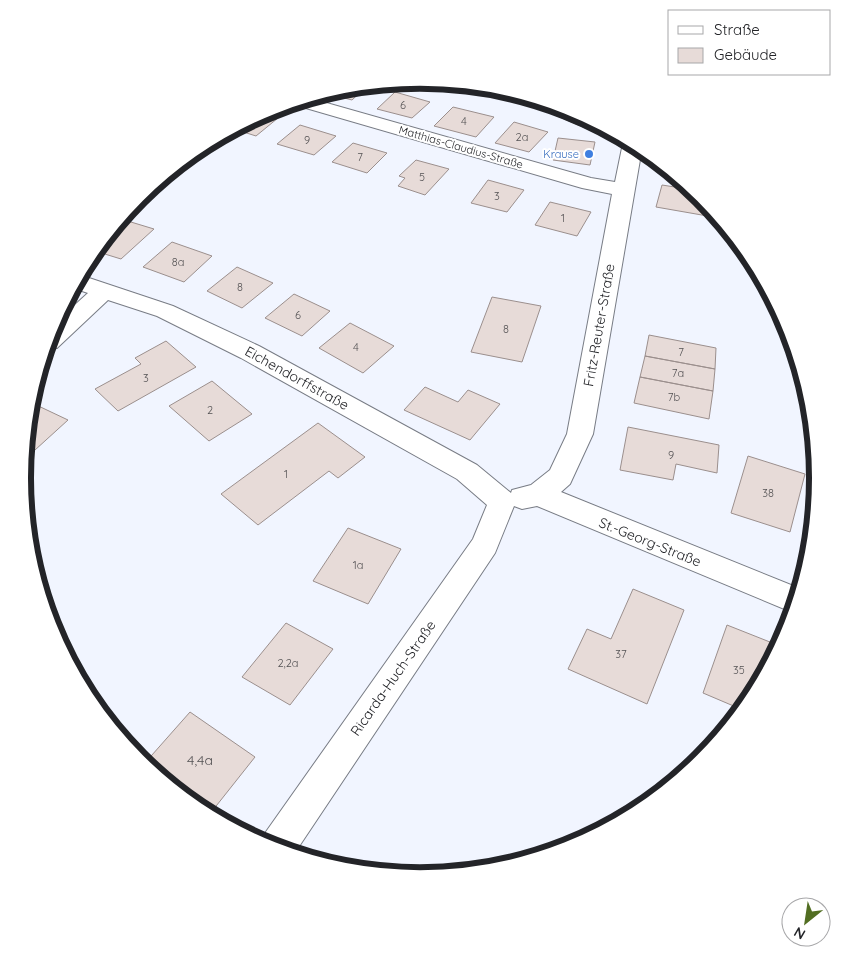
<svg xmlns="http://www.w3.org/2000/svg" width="841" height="957" viewBox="0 0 841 957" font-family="Quicksand,sans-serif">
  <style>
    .building { fill: #e7dbd8; stroke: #9b8f8d }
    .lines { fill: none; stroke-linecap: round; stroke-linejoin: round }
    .minor-casing { stroke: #787c85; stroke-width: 2 }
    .minor { fill: #fff; fill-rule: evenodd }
    .shop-dot { fill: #3f7fe0; stroke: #fff; stroke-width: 2 }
    .labels { text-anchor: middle; stroke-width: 4; stroke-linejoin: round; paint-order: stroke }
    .number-label { font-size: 11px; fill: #545254 }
    .far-street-label { font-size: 11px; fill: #232428; stroke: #fff }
    .far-shop-label { font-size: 11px; fill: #366cbe; stroke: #fff; text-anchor: end }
    .street-label { font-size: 14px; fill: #232428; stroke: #fff }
    .near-number-label { font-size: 14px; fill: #545254 }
    .rim { fill: none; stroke: #232428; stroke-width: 6 }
  </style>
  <rect width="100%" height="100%" fill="#f1f5ff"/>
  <path class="building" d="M 367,86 L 352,100 L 325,93 L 343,88 Z
    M 395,92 L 430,102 L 412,118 L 377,109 Z
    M 453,107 L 494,117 L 476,137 L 434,126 Z
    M 560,107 L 573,111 L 599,125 L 590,130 L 550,113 Z
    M 263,114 L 278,118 L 256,136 L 234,129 Z
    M 514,122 L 548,132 L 529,152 L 495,143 Z
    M 300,125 L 336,136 L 314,155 L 277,144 Z
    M 558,138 L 595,142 L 590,165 L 553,160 Z
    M 353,143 L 387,153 L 367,173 L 332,162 Z
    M 655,158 L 669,170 L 650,165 Z
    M 416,160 L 449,169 L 425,195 L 398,186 L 405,178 L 399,176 Z
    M 488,180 L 524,190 L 507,212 L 471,203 Z
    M 662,185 L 694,190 L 719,218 L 656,207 Z
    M 550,202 L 591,212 L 577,236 L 535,225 Z
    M 121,219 L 154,229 L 121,259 L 95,251 Z
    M 172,242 L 212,256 L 184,282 L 143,267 Z
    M 237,267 L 273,283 L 242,308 L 207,291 Z
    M 294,294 L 330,311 L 302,336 L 265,318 Z
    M 492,297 L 541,306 L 522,362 L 471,352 Z
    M 350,323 L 394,346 L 363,373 L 319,348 Z
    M 649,335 L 716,348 L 715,369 L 645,356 Z
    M 166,341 L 196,367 L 118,411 L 95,389 L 141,364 L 135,358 Z
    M 645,356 L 715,369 L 713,391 L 640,377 Z
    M 640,377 L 713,391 L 709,419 L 634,403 Z
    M 212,381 L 252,414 L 209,441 L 169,406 Z
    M 425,387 L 458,402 L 468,390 L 500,404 L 470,440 L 404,410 Z
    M 30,402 L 68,420 L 24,460 Z
    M 318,423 L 365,457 L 338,478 L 329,471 L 258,525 L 221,494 Z
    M 628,427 L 719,445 L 717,473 L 676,464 L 673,480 L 620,470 Z
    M 748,456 L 805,474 L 790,532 L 731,513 Z
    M 348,528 L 401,549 L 368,604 L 313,581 Z
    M 633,589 L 684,610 L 647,704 L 568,669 L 587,629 L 611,639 Z
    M 286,623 L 333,649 L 290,705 L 242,677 Z
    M 727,625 L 780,646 L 751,700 L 743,710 L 703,693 Z
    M 190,712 L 255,757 L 209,815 L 199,809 L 144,764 Z
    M 341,857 L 361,871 L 335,866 Z"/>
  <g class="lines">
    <g class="minor-casing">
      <path id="minor" d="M 309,98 L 591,178 L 615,182 L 623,143 L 626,139 L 642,148 L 593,434 L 570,484 L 561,492 L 801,589 L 794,613 L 537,506 L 522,509 L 514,506 L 495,553 L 294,854 L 260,842 L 263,836 L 473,539 L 487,505 L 457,479 L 241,358 L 157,316 L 108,300 L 57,348 L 46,349 L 55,323 L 88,293 L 73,288 L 80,275 L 173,306 L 259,346 L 477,465 L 511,493 L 512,490 L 531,485 L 550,470 L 567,434 L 612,194 L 582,188 L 292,104 Z"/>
    </g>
    <use href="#minor" class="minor"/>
  </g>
  <circle class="shop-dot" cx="589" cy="154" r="5"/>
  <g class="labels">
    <g class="number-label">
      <text x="403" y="109">6</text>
      <text x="464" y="125">4</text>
      <text x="522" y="141">2a</text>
      <text x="307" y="144">9</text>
      <text x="360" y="161">7</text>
      <text x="422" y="181">5</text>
      <text x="497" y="200">3</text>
      <text x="563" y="222">1</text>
      <text x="178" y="266">8a</text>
      <text x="240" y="291">8</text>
      <text x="298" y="319">6</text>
      <text x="506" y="333">8</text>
      <text x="356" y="351">4</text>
      <text x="681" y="356">7</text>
      <text x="678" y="377">7a</text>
      <text x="146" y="382">3</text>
      <text x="674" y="401">7b</text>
      <text x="210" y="414">2</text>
      <text x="671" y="459">9</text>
      <text x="286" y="478">1</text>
      <text x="768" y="497">38</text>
      <text x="358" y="569">1a</text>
      <text x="621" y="658">37</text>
      <text x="288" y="667">2,2a</text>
      <text x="739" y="674">35</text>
    </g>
    <g class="far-street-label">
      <text transform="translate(461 147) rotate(16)" y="4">Matthias-Claudius-Straße</text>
    </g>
    <g class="far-shop-label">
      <text x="579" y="158">Krause</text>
    </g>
    <g class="street-label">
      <text transform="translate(599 325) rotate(-80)" y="5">Fritz-Reuter-Straße</text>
      <text transform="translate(297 378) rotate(29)" y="5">Eichendorffstraße</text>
      <text transform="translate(650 542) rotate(22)" y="5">St.-Georg-Straße</text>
      <text transform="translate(393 678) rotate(-55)" y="5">Ricarda-Huch-Straße</text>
    </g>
    <g class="near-number-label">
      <text x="200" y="765">4,4a</text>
    </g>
  </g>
  <path d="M0 0H841V957H0ZM31 478a389 389 0 1 1 778 0a389 389 0 1 1-778 0Z" fill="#fff" fill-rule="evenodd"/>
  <path class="rim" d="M31 478a389 389 0 1 1 778 0a389 389 0 1 1-778 0Z"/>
  <rect x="668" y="10" width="162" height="65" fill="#ffffff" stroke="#a7a7a9"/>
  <rect x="678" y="26" width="25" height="8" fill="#ffffff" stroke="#a7a7a9"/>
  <text x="714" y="35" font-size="15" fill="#232428">Straße</text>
  <rect x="678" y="48" width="25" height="15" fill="#e7dbd8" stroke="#a7a7a9"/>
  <text x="714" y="60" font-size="15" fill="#232428">Gebäude</text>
  <g transform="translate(806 922) rotate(210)"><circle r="24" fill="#ffffff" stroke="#a7a7a9"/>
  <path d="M0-4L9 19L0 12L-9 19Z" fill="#526e22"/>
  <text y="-8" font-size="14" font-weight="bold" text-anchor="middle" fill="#232428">N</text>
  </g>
</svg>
